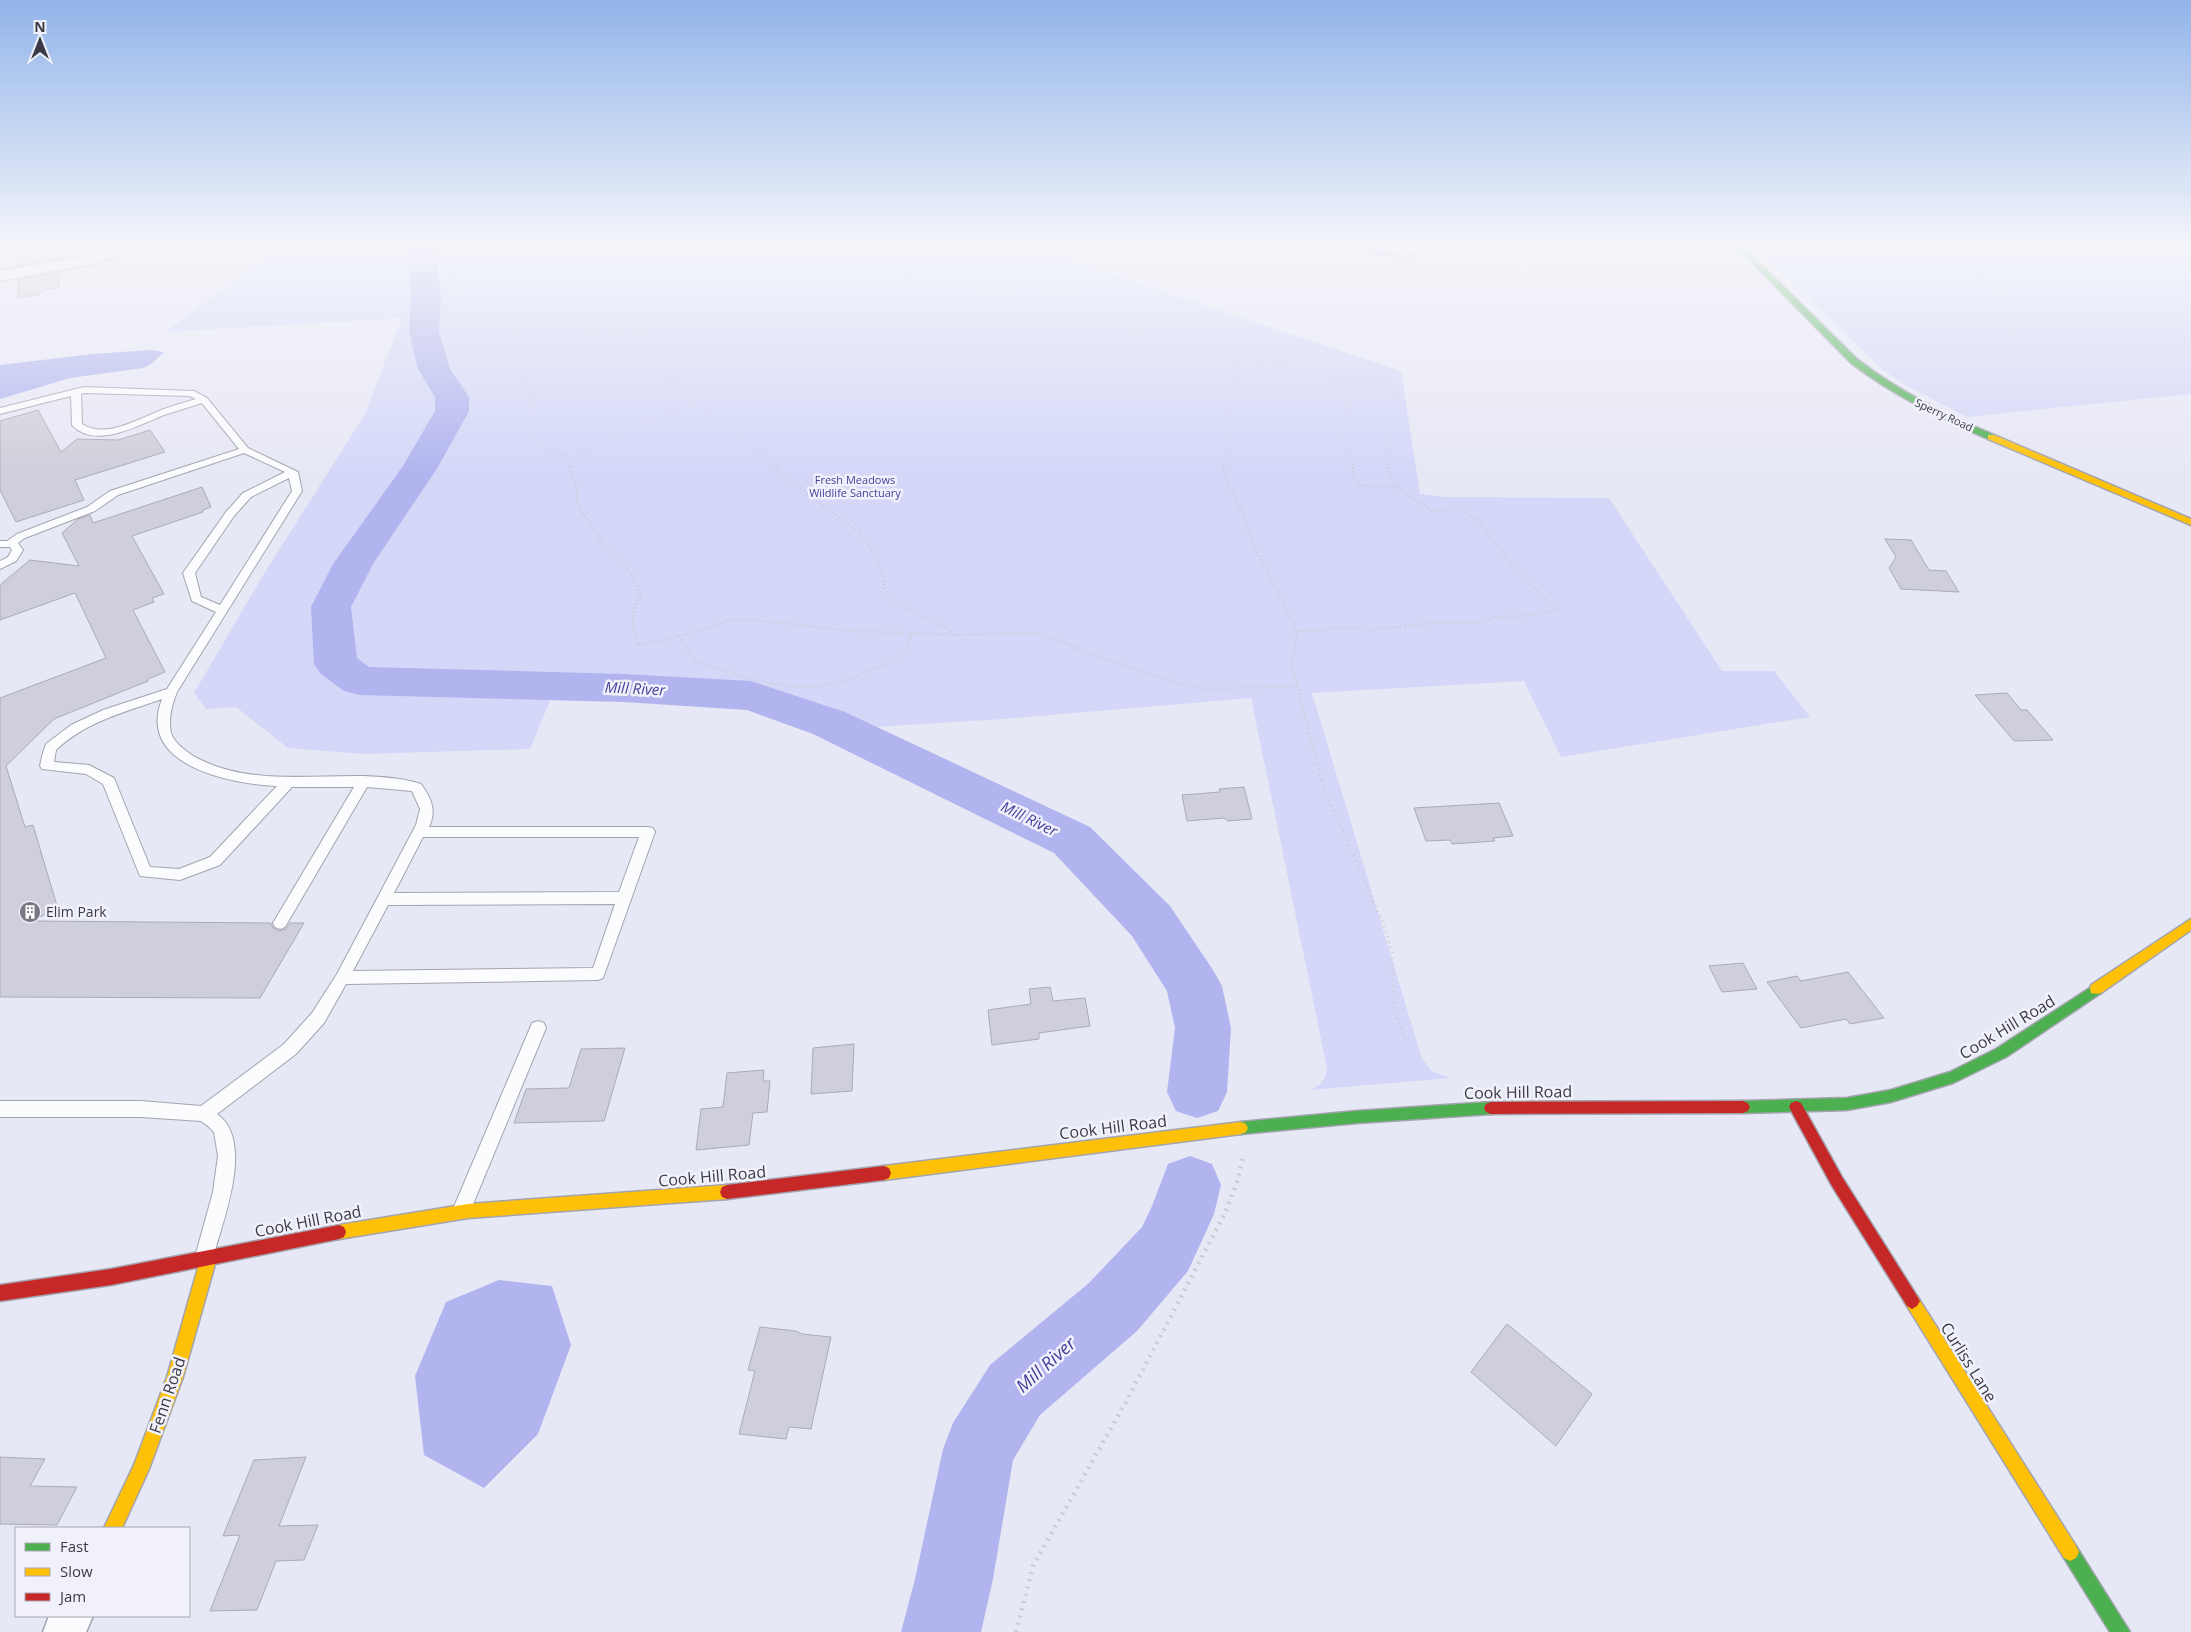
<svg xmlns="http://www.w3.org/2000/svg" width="2191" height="1632" viewBox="0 0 2191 1632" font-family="'Open Sans',sans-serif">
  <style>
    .green { fill: #d4d7f8 }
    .water { fill: #b1b4ee }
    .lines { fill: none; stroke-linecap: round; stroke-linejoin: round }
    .stream { stroke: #b1b4ee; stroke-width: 5 }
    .river { fill: #b1b4ee; fill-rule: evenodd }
    .building { fill: #cecfda; stroke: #aaabb5 }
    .lane-casing { stroke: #a3a4ae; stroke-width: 2 }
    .street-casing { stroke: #a3a4ae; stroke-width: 3 }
    .fast-casing { stroke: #a3a4ae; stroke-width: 3 }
    .slow-casing { stroke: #a3a4ae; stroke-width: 3 }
    .jam-casing { stroke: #a3a4ae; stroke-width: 3 }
    .path-far3 { stroke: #cbcbd0; stroke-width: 2; stroke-dasharray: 0.5 2.5; stroke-linecap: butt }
    .path-far2 { stroke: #cbcbd0; stroke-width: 2.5; stroke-dasharray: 1 3; stroke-linecap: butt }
    .path-far1 { stroke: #cbcbd0; stroke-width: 3; stroke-dasharray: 1 4.5; stroke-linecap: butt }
    .path { stroke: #cbcbd0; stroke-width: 4.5; stroke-dasharray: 2 5.5; stroke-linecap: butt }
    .lane { fill: #fbfcfe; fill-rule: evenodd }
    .street { fill: #fbfcfe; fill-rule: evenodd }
    .fast { fill: #4caf50; fill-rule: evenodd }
    .slow { fill: #ffc107; fill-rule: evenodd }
    .jam { fill: #c62828; fill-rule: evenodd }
    .labels { text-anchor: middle; stroke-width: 5; stroke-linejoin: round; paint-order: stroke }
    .far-street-label { font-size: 11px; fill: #3b3b45; stroke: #f0f1fb }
    .far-park-label { font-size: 11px; fill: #46409b; stroke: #f0f1fb }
    .poi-label { font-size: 14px; fill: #3b3b45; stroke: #f0f1fb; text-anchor: start }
    .water-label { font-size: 15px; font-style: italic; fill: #453f9a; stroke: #f0f1fb }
    .near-street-label { font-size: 16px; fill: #3b3b45; stroke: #f0f1fb }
    .near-water-label { font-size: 18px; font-style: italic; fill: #453f9a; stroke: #f0f1fb }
  </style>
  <rect width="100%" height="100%" fill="#e7e8f5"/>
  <path class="green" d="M 284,245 L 1024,245 L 1401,371 L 1420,494 L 1444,497 L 1609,498 L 1722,671 L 1774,671 L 1810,717 L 1561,757 L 1524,681 L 1312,693 L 1422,1059 L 1433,1072 L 1451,1078 L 1309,1090 C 1321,1086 1326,1080 1327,1068 L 1251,698 L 1003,719 L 858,728 L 810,726 L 770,714 L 698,698 L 554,691 L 530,749 L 364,754 L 288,748 L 236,707 L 206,709 L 194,693 L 262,577 L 365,414 L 402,318 L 165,332 Z
    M 1754,245 L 2191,245 L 2191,394 L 1967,417 L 1907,386 L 1883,370 Z"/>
  <path class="water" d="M 150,350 L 164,352 L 151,364 L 143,368 L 70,378 L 0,399 L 0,365 L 93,354 Z
    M 499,1280 L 552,1286 L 571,1345 L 538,1434 L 484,1488 L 424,1455 L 415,1376 L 446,1302 Z"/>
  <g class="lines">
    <path class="stream" d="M 1313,245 L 1409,257 L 1421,250 L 1422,245"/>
    <path class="river" d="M 408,245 L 436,245 L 441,297 L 439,332 L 450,369 L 469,397 L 469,411 L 438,467 L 373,564 L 351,607 L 357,658 L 369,667 L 624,674 L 751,681 L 845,712 L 1090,827 L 1170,906 L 1213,970 L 1222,986 L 1231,1028 L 1227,1092 L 1218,1111 L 1197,1118 L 1176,1111 L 1167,1092 L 1175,1028 L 1167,991 L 1132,936 L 1054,853 L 813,734 L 747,710 L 624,702 L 359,695 L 344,691 L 321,674 L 314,664 L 311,607 L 333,564 L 403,466 L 435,411 L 435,397 L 418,369 L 409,332 L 411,297 Z
      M 1190,1156 L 1212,1164 L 1221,1185 L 1214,1214 L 1188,1271 L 1137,1331 L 1040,1415 L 1013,1460 L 993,1579 L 981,1632 L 901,1632 L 915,1579 L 943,1449 L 953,1423 L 990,1365 L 1089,1283 L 1142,1227 L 1152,1206 L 1168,1164 Z"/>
  </g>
  <path class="building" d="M 17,245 L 60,245 L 60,259 L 17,266 Z
    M 59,272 L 59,287 L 40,291 L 40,294 L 18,298 L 18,280 Z
    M 38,410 L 61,452 L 77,439 L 118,440 L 150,430 L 165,452 L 75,480 L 84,500 L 16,522 L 0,490 L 0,421 Z
    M 202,487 L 211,507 L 203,510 L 203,512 L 132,536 L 164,594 L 152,598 L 154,602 L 133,610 L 165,672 L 148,679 L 148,681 L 54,719 L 6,766 L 25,827 L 33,825 L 58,909 L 30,921 L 271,923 L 273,928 L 279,931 L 286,929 L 290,923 L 304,923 L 260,998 L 0,997 L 0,698 L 106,658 L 75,593 L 0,620 L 0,585 L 30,560 L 79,566 L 62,533 L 78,519 L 90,515 L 93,523 Z
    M 1885,539 L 1911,540 L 1929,570 L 1946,571 L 1959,592 L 1901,589 L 1889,568 L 1896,557 Z
    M 2007,693 L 2021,710 L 2027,710 L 2053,740 L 2014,741 L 1975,695 Z
    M 1244,787 L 1252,819 L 1228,821 L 1224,818 L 1187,821 L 1182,795 L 1220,792 L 1219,789 Z
    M 1499,803 L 1513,836 L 1493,838 L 1495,841 L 1452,844 L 1450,840 L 1426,841 L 1414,808 Z
    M 1743,963 L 1757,989 L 1722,992 L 1709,966 Z
    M 1848,972 L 1884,1018 L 1850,1024 L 1846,1019 L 1801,1028 L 1767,982 L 1797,976 L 1801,981 Z
    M 1050,987 L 1053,1001 L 1085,998 L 1090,1026 L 1039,1033 L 1039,1039 L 992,1045 L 988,1010 L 1031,1004 L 1029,989 Z
    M 854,1044 L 852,1091 L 811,1094 L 813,1048 Z
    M 625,1048 L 604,1121 L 514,1123 L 526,1089 L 569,1088 L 581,1049 Z
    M 764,1070 L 763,1081 L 770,1081 L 767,1112 L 753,1113 L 749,1145 L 696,1150 L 701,1109 L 723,1107 L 727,1073 Z
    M 1507,1324 L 1592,1394 L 1556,1446 L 1471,1372 Z
    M 760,1327 L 796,1331 L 802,1334 L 831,1337 L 811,1429 L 789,1427 L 786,1439 L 739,1434 L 755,1371 L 748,1370 Z
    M 0,1457 L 45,1459 L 30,1486 L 77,1487 L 57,1525 L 0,1524 Z
    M 306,1457 L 279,1526 L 318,1525 L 304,1560 L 276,1561 L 257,1610 L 210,1611 L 240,1535 L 223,1536 L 254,1460 Z"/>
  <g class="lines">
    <g class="lane-casing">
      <path id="lane" d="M 84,387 L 194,391 L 207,398 L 248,448 L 298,472 L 302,491 L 177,692 C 172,705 168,718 171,733 C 174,743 187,752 195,757 C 246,785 308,775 364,776 C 382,777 403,778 421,784 C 431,798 437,810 429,827 L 648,827 L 653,828 L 655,832 L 603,978 L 598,980 L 346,984 L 324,1023 L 296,1054 L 217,1114 C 255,1140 223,1221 213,1257 L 211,1263 L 204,1266 L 197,1263 L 195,1257 L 213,1192 L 218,1156 L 214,1132 L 208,1126 L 201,1121 L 141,1117 L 0,1117 L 0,1101 L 141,1101 L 201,1106 L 284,1044 L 312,1013 L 337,974 L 416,825 L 420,809 L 412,791 L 367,787 L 285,927 L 280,929 L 275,927 L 273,923 L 354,787 L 292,787 L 220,865 L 180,880 L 140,876 L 103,784 L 86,774 L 42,769 L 40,766 L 42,756 L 46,744 L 71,725 L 103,710 L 167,689 L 216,612 L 192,601 L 183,573 L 226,512 L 243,493 L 285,472 L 244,453 L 118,495 L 95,511 L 25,538 L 18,543 L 23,550 L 16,561 L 0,569 L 0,561 L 8,557 L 12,550 L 10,547 L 0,547 L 0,541 L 7,541 L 17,534 L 87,507 L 110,491 L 239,449 L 202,403 C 189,407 177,411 164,415 C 139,425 95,450 72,425 L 71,396 L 0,414 L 0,408 ZM 84,393 L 189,396 L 196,399 C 183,403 171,406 159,411 C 136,420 105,439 82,424 L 81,394 ZM 289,478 L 292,491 L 220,605 L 201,597 L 195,573 L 234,516 L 251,497 ZM 162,699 C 136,766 231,784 277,786 L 210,857 L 179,869 L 150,867 L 114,778 L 89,765 L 54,762 L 56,750 C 85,722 125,712 162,699 ZM 423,837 L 639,837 L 619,892 L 394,893 ZM 615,904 L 593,968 L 353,971 L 388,905 Z
        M 538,1021 L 544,1023 L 546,1028 L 471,1209 L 468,1215 L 462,1218 L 456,1215 L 453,1209 L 530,1028 L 532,1023 Z"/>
    </g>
    <g class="street-casing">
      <path id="street" d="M 126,245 L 149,245 L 147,248 L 91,264 L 0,281 L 0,271 L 90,255 Z
        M 49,1616 L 93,1616 L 86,1632 L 43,1632 Z"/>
    </g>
    <g class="fast-casing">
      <path id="fast" d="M 1735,245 L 1741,245 L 1857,359 C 1899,392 1945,414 1994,435 L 1994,439 L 1988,439 C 1940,418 1893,395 1851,363 Z
        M 2096,984 L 2101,985 L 2102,989 L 2101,993 L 2006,1057 L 1953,1083 L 1891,1102 L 1847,1110 L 1743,1113 L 1738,1111 L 1736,1107 L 1738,1103 L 1743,1101 L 1847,1098 L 1891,1090 L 1950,1072 L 1996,1049 Z
        M 1491,1102 L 1496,1104 L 1498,1108 L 1496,1112 L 1491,1114 L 1357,1123 L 1241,1134 L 1236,1132 L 1234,1128 L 1236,1124 L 1241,1122 L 1357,1111 Z
        M 2070,1543 L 2076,1546 L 2130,1632 L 2110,1632 L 2064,1558 L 2061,1552 L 2064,1546 Z"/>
    </g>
    <g class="slow-casing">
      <path id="slow" d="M 1988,435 L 1994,435 L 2191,519 L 2191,525 L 1988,439 Z
        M 2191,919 L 2191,930 L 2101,993 L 2096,994 L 2091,993 L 2090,989 L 2091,985 Z
        M 1241,1122 L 1246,1124 L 1248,1128 L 1246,1132 L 1241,1134 L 884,1180 L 879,1178 L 877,1173 L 879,1168 L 884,1166 Z
        M 727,1185 L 732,1187 L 734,1192 L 732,1197 L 727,1199 L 468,1218 L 339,1239 L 334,1237 L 332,1232 L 334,1227 L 339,1225 L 468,1204 Z
        M 209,1250 L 214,1252 L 217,1257 L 183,1377 L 149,1469 L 122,1528 L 104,1528 L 134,1465 L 167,1377 L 201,1257 L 204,1252 Z
        M 1912,1293 L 1917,1296 L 2076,1546 L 2079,1552 L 2076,1558 L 2070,1561 L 2064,1558 L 1907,1306 L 1904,1301 L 1907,1296 Z"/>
    </g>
    <g class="jam-casing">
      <path id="jam" d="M 1743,1101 L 1748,1103 L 1750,1107 L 1748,1111 L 1743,1113 L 1491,1114 L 1486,1112 L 1484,1108 L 1486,1104 L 1491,1102 Z
        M 1796,1101 L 1801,1103 L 1842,1177 L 1917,1296 L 1920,1301 L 1917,1306 L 1912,1309 L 1907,1306 L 1832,1186 L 1789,1107 L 1791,1103 Z
        M 884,1166 L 889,1168 L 891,1173 L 889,1178 L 884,1180 L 727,1199 L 722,1197 L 720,1192 L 722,1187 L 727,1185 Z
        M 339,1225 L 344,1227 L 346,1232 L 344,1237 L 339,1239 L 111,1285 L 0,1301 L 0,1285 L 111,1269 Z"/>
    </g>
    <path class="path-far3" d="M 459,245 L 451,279 L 458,297 L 469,305 L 497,314 L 587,330 L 698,341 L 829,342 L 867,346 L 1045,353 L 1181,352
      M 655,245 L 756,247 L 883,254 L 917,282 L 986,281 L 1043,287 L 1081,297 L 1098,313 L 1124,328 L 1182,352 L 1233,360 L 1265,361 L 1330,377 L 1389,381 C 1401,401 1402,425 1385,442 L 1388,468
      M 1773,245 L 1778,250 L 1779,257
      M 1849,245 L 1855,250
      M 1915,245 L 1947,253 L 1999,290 L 2010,308 L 2003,319 L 2009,332 L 2022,341 L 2052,344 L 2191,343
      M 2020,245 L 2081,251 L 2141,248 L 2191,251
      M 1947,253 L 1966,245
      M 1786,263 L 1803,268
      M 1807,273 L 1803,268 L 1806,264 L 1875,245
      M 963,280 L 963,285 L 986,290 L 1025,287
      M 512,316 L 514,337 L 520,355 L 510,362 L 534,399 L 528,424 L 531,437 L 557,454 L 567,456 L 570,468
      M 644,335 C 641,357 661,369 676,383 C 683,389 689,397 695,404
      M 570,461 C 612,435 648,419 695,404 L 735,430 L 778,468
      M 1224,468 L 1226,427 L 1236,375 L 1233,360
      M 1353,468 C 1351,459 1346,451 1344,442 C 1339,421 1351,399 1359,380"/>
    <path class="path-far2" d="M 570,467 L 577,491 L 577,504 L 602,543 L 631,573 L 641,596 C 630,611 632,628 637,645 L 666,640 L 733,619 L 766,621 L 854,631 L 954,635 L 948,629 L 903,607 L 892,598 L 885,590 L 882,572 L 870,547 L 859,532 L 802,490 L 776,467
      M 1223,467 L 1225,476 L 1245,519 L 1252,542 L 1297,632 L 1292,665 L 1316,759
      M 1353,467 L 1353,476 L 1361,486 L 1396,486
      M 1297,632 L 1352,627 L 1368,630 L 1432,623 L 1477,623 L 1498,617 L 1526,616 L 1556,610 L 1511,564 L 1479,521 L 1455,506 L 1440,511 L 1431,511 L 1396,486 L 1389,478 L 1388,467
      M 954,635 L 1039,633 L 1107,660 L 1178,683 L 1205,689 L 1296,686
      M 679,636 L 696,662 C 732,672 771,688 809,687 C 830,687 852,678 872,670 C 893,662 905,657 912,634"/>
    <path class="path-far1" d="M 1316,758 L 1323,786 L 1386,931 L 1392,953 L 1395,1015 L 1407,1041"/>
    <path class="path" d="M 1016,1632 L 1033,1566 L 1127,1400 L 1225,1213 L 1237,1182 L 1243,1157"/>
    <use href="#lane" class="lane"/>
    <use href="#street" class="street"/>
    <use href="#fast" class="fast"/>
    <use href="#slow" class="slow"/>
    <use href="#jam" class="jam"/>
  </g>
  <linearGradient id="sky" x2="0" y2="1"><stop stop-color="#92b4ea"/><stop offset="0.52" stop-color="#f4f5fa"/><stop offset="1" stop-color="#f4f5fa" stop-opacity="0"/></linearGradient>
  <rect width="2191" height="473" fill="url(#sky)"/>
  <defs>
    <g id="building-disc" transform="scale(1.125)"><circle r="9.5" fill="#777883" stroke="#f0f1fb"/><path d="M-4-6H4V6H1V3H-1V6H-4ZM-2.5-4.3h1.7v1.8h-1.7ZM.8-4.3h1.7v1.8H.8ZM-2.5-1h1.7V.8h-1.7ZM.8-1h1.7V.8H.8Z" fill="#fff"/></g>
  </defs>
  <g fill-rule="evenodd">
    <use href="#building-disc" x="30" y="912"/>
  </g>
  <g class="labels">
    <g class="far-street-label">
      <text transform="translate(1944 415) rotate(25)" y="4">Sperry Road</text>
    </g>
    <g class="far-park-label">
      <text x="855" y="484">Fresh Meadows<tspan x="855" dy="13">Wildlife Sanctuary</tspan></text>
    </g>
    <g class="poi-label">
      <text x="46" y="917">Elim Park</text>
    </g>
    <g class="water-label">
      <text transform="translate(635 689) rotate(3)" y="5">Mill River</text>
      <text transform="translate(1029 819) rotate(26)" y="5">Mill River</text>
    </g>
    <g class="near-street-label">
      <text transform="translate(2007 1027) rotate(-31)" y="6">Cook Hill Road</text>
      <text transform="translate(1518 1092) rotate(-1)" y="6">Cook Hill Road</text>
      <text transform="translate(1113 1127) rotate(-7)" y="6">Cook Hill Road</text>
      <text transform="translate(712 1176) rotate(-5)" y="6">Cook Hill Road</text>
      <text transform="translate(308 1221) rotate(-11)" y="6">Cook Hill Road</text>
      <text transform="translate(1969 1362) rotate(58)" y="6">Curliss Lane</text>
      <text transform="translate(167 1395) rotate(-71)" y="6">Fenn Road</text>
    </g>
    <g class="near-water-label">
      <text transform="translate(1046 1365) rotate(-42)" y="6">Mill River</text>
    </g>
  </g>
  <rect x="15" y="1527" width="175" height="90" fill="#f0f1fb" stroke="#a8a8b2"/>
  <rect x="25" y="1543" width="25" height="8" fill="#4caf50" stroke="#a8a8b2"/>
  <text x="60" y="1552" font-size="15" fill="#3b3b45">Fast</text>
  <rect x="25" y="1568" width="25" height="8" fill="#ffc107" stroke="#a8a8b2"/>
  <text x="60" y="1577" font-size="15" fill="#3b3b45">Slow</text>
  <rect x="25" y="1593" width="25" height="8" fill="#c62828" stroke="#a8a8b2"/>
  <text x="60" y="1602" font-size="15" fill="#3b3b45">Jam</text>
  <g transform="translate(40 40)" stroke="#f0f1fb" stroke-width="4" paint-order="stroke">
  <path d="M0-4L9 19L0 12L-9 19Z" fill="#3b3b45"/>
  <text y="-8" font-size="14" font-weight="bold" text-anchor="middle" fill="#3b3b45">N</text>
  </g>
</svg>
